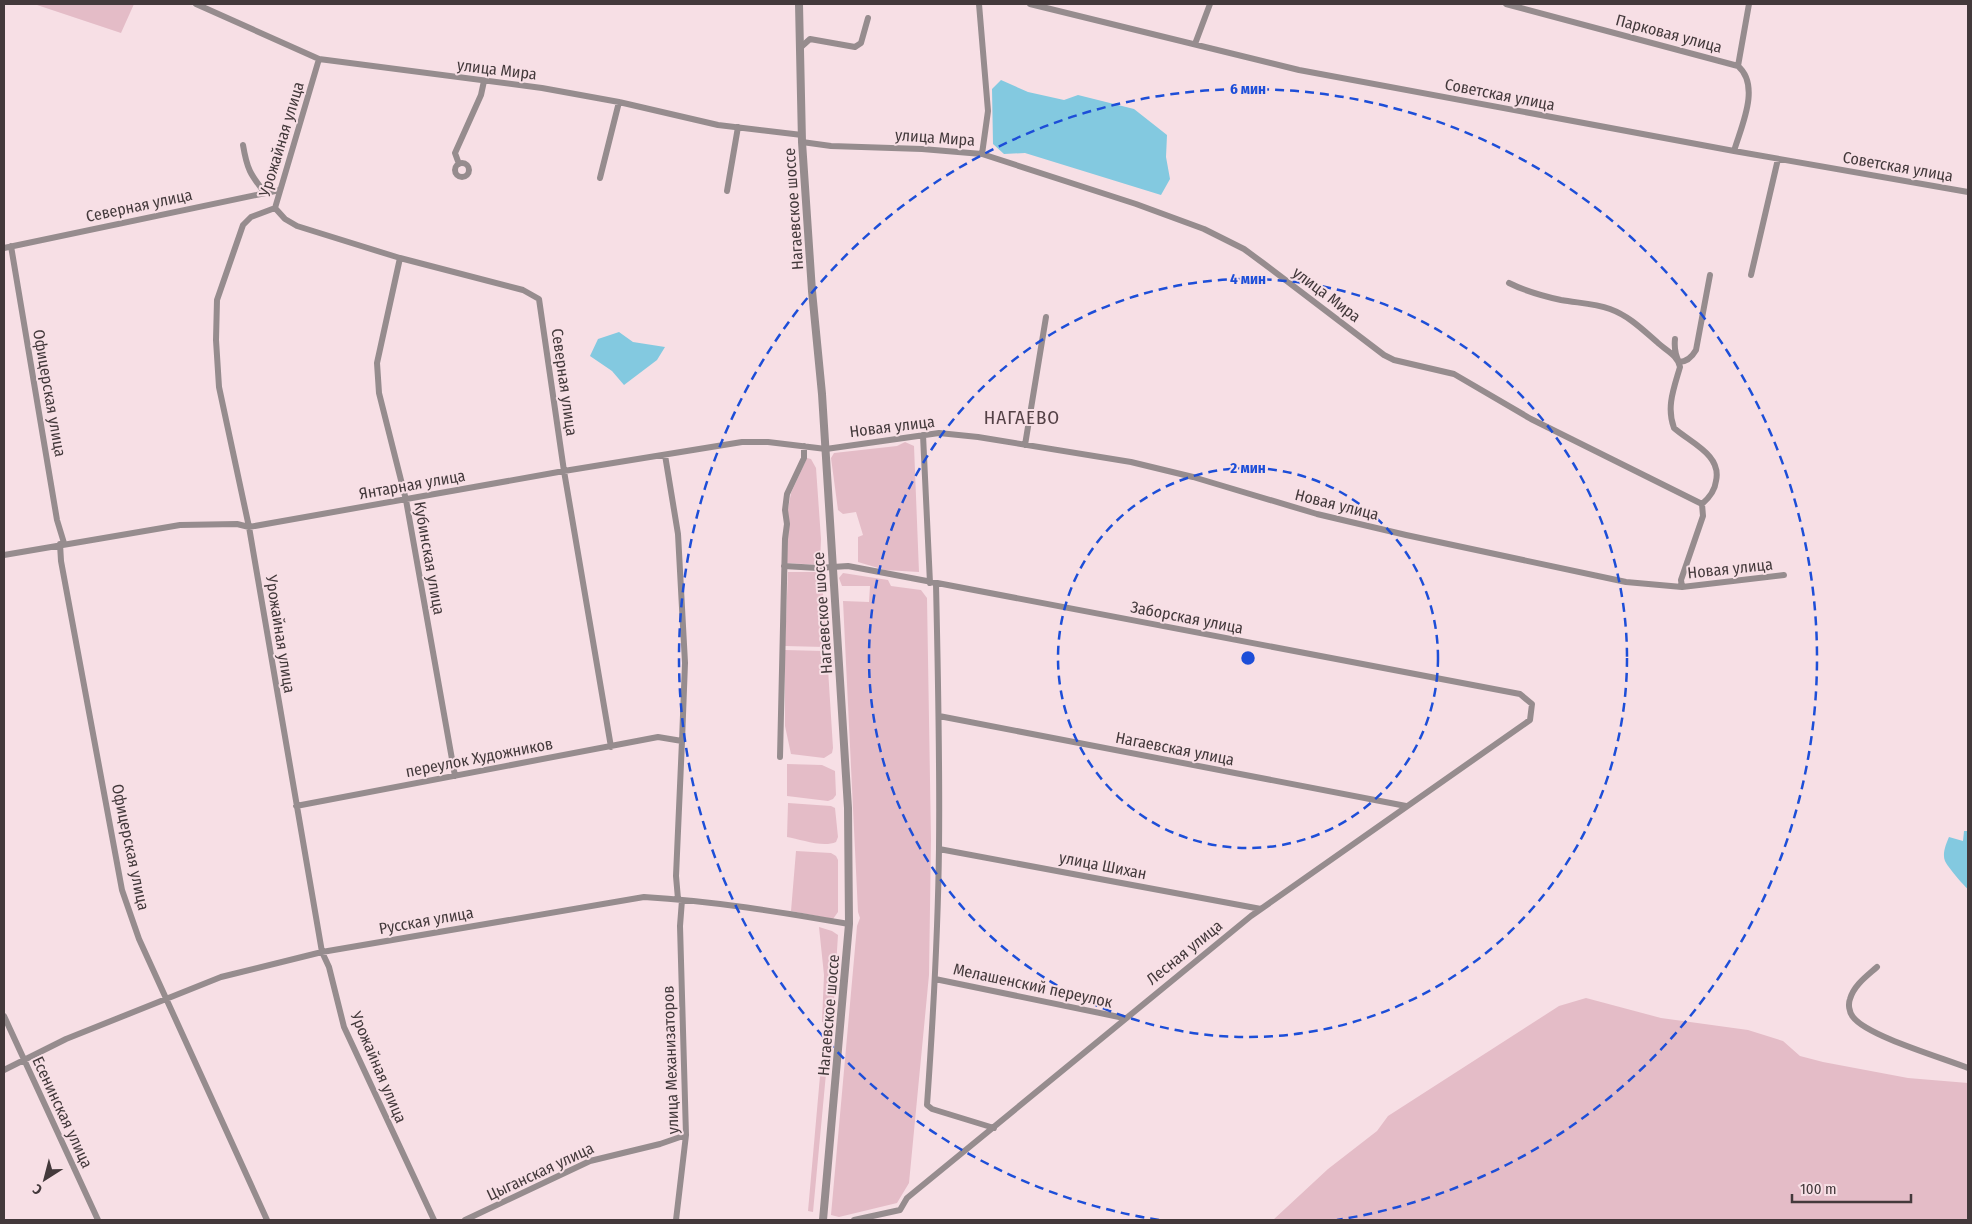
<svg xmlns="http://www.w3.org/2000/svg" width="1972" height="1224" viewBox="0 0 1972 1224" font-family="'Fira Sans Condensed',sans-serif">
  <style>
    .green { fill: #e4bcc7 }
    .water { fill: #83c9e0 }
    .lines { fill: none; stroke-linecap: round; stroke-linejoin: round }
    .minor { stroke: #968c8e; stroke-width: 6 }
    .tertiary { stroke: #968c8e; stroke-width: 8 }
    .ring { fill: none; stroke: #1d4ed8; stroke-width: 2.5; stroke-dasharray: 9 6 }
    .labels { text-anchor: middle; stroke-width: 4; stroke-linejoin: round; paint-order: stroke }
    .street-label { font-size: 16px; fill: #43393b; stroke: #f7dfe5 }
    .quarter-label { font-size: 19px; letter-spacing: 1px; fill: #544146; stroke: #f7dfe5 }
    .centre { fill: #1d4ed8; stroke: #f7dfe5; stroke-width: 2.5 }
    .ring-label { font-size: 15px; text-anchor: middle; font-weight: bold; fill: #1d4ed8; stroke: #f7dfe5; stroke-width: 4; stroke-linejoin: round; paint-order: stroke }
  </style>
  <rect width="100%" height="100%" fill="#f7dfe5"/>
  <path class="green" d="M 34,4 L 134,4 L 121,33 Z
    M 905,442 L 914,446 L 919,572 L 885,570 L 858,562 L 858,537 L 863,535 L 856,512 L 843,514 L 838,510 L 831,458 L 834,453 L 897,446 Z
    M 807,458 L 811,459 L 816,468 L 821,539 L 820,565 L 787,563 L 788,509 L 791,493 Z
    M 788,572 L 817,572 L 822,577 L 826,642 L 824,647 L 785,646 Z
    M 843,573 L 888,580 L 891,586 L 921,590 L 927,598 L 931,840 L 929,975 L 909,1183 L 897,1203 L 839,1217 L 831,1215 L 857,926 L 860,918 L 858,912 L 843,601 L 869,602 L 870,586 L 842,586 L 839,578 Z
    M 785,650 L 823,651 L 827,653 L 833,748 L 832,753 L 824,758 L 791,754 L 785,726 Z
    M 787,764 L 822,765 L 835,771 L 836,795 L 833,799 L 828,801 L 787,796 Z
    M 788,803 L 831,806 L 835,808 L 838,837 L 836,842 C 823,848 800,839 787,837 Z
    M 796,851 L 831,853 L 836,856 L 838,860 L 838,912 L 833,919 L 791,911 Z
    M 819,927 L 832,931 L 838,935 L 836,966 L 830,972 L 835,984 L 833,1019 L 830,1023 L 822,1022 L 824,975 Z
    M 1586,998 L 1661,1018 L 1748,1030 L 1783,1041 L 1800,1056 L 1823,1062 L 1908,1078 L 1968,1083 L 1968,1220 L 1273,1220 L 1328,1169 L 1377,1131 L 1388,1116 L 1559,1006 Z
    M 824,1031 L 830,1031 L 813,1212 L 808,1211 Z"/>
  <path class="water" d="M 1001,80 L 1028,92 L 1064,100 L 1078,95 L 1134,109 L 1167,135 L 1166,157 L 1170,179 L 1161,195 L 1025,153 L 1004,154 L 993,144 L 992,89 Z
    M 619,332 L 633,342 L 665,347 L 657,360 L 624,385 L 612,371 L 590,356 L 598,339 Z
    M 1964,831 L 1968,831 L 1968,889 C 1964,886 1947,866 1945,861 C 1942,854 1946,844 1949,837 L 1963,841 Z"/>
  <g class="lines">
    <path class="minor" d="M 196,4 L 319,59 L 542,88 L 619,102 L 718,125 L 802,135
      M 979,4 L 988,111 L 982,154
      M 1030,4 L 1299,70 L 1734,151 L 1968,192
      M 1506,4 L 1738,66
      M 1195,44 L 1210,4
      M 800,48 L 810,39 L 855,47 L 861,43 L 868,18
      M 319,59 L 275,208 L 251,217 L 243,225 L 217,300 L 216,340 L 219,387 L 249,527 L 322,952 L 329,967 L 344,1027 L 434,1220
      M 802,142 L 831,146 L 922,149 L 982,154 L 1136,204 L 1204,229 L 1244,249 L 1263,263 L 1384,355 L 1394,360 L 1454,374 L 1531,419 L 1702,504 L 1703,516 L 1681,580 L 1682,587
      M 243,145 C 247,169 250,174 265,193
      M 1734,151 C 1741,127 1761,86 1738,66 L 1749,4
      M455 170a7 7 0 1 1 14 0a7 7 0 1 1-14 0Z
      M 459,164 L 455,153 L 481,95 L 484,81
      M 600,178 L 619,102
      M 727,191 L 738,127
      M 275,208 L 285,219 L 297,226 L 400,258 L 523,290 L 539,299 L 564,471 L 611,747
      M 11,246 L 57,520 L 64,543
      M 4,248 L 280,190
      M 400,258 L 377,363 L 379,393 L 406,500 L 455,776
      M 1751,275 L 1778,159
      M 1509,283 C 1525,291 1543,296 1561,300 C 1577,303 1594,303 1610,309 C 1629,316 1642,329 1657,342 C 1665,350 1678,355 1680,367 C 1674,388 1666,407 1674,428 C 1691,443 1722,455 1716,481 C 1715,490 1709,498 1702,504
      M 1675,339 C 1674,348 1675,354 1679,362 C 1687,362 1692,357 1696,350 L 1710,275
      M 923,435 L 930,583
      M 1025,445 L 1046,317
      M 665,455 L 678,534 L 685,663 L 682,741
      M 60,544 L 61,561 L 122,890 L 139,939 L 267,1220
      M 4,555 L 180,525 L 237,524 L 249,527 L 564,471 L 742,442 L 768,442 L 826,449 L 939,433 L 978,437 L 1131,462 L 1193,477 L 1317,514 L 1406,535 L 1626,582 L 1682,587 L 1784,575
      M 784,566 L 818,568 L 848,566 L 1520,694 L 1532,704 L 1530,720 L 1251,916 L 907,1198 L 900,1210 L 854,1220
      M 936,584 C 938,672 940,760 939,848 C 938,934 933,1020 927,1105 L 932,1109 L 994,1128
      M 939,716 L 1406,806
      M 780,757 L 785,539 L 787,524 L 785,510 L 787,494 L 804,458 L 804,446
      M 296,806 L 658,737 L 682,741 L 676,876 L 678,899
      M 939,849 L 1261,909
      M 1877,967 C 1867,976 1854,985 1850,999 C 1848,1004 1849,1012 1853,1017 C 1867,1036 1943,1058 1968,1068
      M 935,979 L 1124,1018
      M 4,1016 L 98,1220
      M 4,1070 L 66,1039 L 221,977 L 322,952 L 644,897 C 713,901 781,912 849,924
      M 465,1220 L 590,1161 L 660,1144 L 686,1135
      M 676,1220 L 686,1135 L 680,926 L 682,900"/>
    <path class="tertiary" d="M 799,4 L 802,142 L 812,291 L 822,394 L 848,808 L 849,924 L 823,1220"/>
  </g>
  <g class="ring">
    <circle cx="1248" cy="658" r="190"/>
    <circle cx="1248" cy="658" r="379"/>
    <path d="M1159 1220A569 569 0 1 1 1337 1220"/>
  </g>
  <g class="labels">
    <g class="street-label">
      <text transform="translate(1669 33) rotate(15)" y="6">Парковая улица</text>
      <text transform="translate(497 69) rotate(7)" y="6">улица Мира</text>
      <text transform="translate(1500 94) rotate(11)" y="6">Советская улица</text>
      <text transform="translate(935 137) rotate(4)" y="6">улица Мира</text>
      <text transform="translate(281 139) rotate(-73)" y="6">Урожайная улица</text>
      <text transform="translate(1898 166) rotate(10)" y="6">Советская улица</text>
      <text transform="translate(139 205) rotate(-12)" y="6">Северная улица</text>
      <text transform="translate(793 209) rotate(-94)" y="6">Нагаевское шоссе</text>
      <text transform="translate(1327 294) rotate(37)" y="6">улица Мира</text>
      <text transform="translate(565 382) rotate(82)" y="6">Северная улица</text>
      <text transform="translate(50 393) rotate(80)" y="6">Офицерская улица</text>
      <text transform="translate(892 426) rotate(-7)" y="6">Новая улица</text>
      <text transform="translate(412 484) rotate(-10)" y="6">Янтарная улица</text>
      <text transform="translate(1337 504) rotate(14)" y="6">Новая улица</text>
      <text transform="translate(430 558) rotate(80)" y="6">Кубинская улица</text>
      <text transform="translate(1730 568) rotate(-6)" y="6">Новая улица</text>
      <text transform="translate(822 613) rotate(-94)" y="6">Нагаевское шоссе</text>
      <text transform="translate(1187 617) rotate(11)" y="6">Заборская улица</text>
      <text transform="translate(281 634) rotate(81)" y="6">Урожайная улица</text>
      <text transform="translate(1175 748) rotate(11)" y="6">Нагаевская улица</text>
      <text transform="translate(479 757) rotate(-11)" y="6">переулок Художников</text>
      <text transform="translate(131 847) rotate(78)" y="6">Офицерская улица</text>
      <text transform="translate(1103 865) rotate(11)" y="6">улица Шихан</text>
      <text transform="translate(426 920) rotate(-10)" y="6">Русская улица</text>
      <text transform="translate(1184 952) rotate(-39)" y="6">Лесная улица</text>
      <text transform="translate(1033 985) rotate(12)" y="6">Мелашенский переулок</text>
      <text transform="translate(828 1015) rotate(-85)" y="6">Нагаевское шоссе</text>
      <text transform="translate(670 1060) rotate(-92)" y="6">улица Механизаторов</text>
      <text transform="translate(379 1067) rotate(67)" y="6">Урожайная улица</text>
      <text transform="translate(63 1112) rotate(65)" y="6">Есенинская улица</text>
      <text transform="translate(540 1171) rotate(-25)" y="6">Цыганская улица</text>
    </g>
    <g class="quarter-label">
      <text x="1022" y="424">НАГАЕВО</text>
    </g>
  </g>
  <circle cx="1248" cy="658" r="8" class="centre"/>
  <g class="ring-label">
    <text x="1248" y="94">6 мин</text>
    <text x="1248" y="284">4 мин</text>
    <text x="1248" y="473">2 мин</text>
  </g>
  <rect width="1972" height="1224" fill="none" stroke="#43393b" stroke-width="10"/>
  <g transform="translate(45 1179) rotate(216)" stroke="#f7dfe5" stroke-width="4" paint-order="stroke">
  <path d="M0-4L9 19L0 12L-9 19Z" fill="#43393b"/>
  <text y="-8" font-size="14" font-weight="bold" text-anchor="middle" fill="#43393b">С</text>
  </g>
  <path d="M1792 1194v8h119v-8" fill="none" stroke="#43393b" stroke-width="2.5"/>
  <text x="1800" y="1194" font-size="15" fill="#43393b" stroke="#f7dfe5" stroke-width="4" paint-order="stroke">100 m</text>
</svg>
